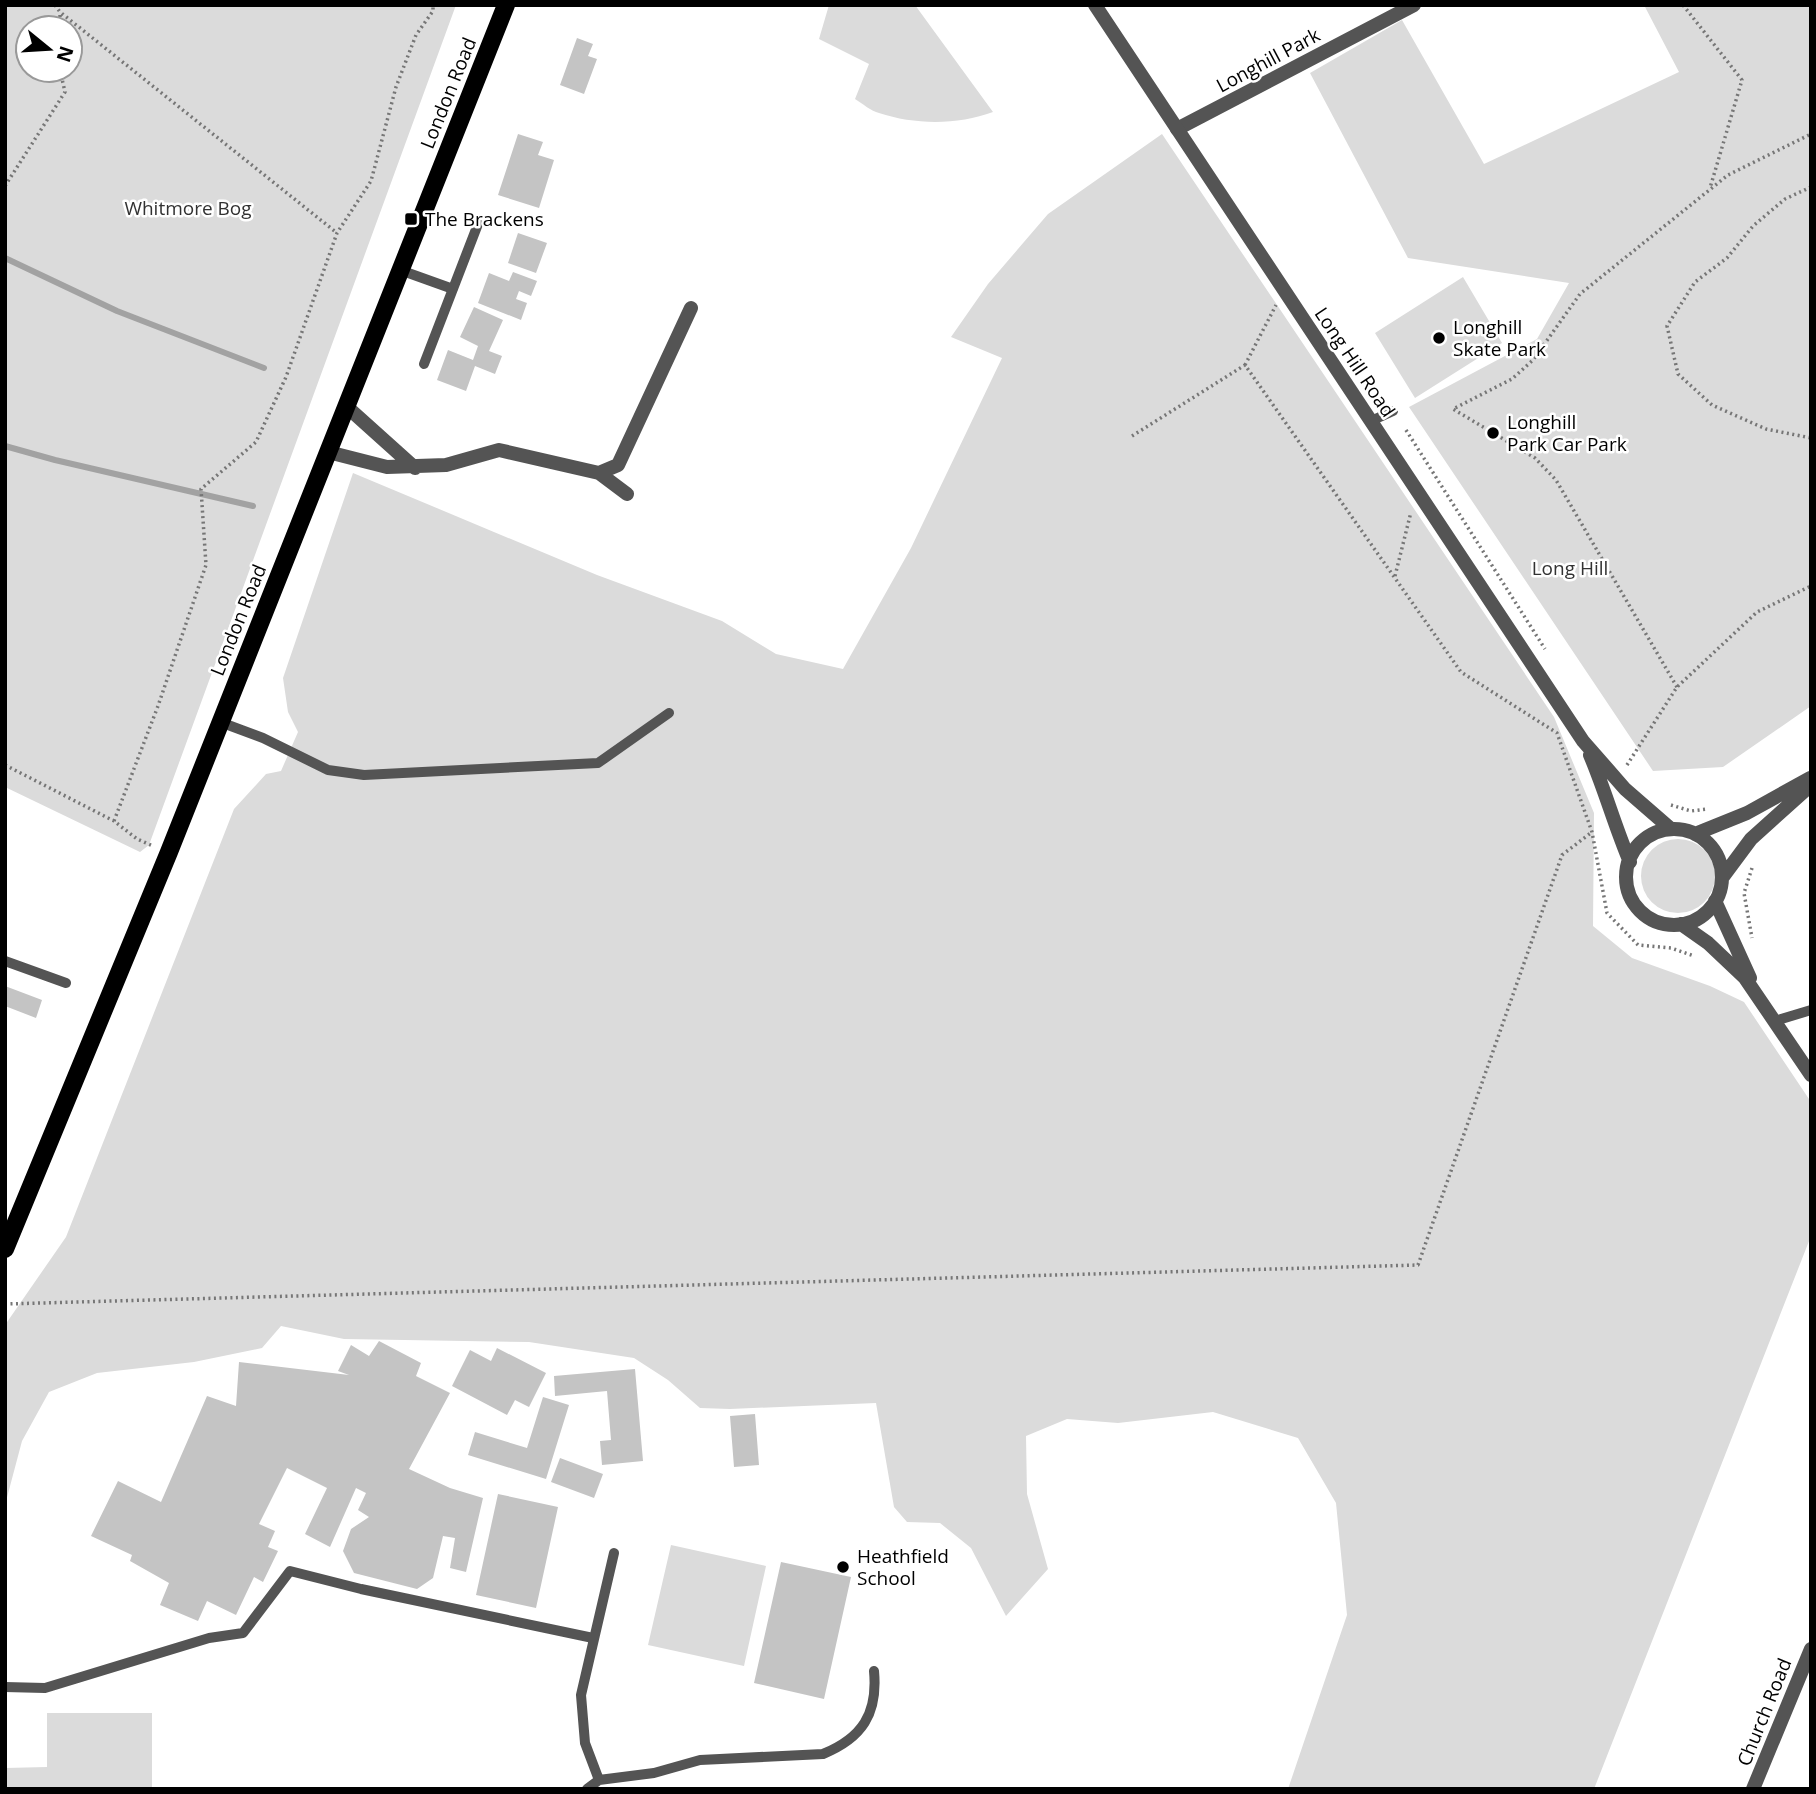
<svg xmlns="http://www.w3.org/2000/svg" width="1816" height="1794" viewBox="0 0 1816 1794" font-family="'Open Sans',sans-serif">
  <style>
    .green { fill: #dbdbdb; fill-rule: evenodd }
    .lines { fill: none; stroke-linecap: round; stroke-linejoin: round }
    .stream { stroke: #a2a2a2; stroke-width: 6 }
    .building { fill: #c4c4c4 }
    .path { stroke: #767676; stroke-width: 3.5; stroke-dasharray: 2 3.5; stroke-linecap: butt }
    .service { stroke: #545454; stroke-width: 10 }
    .minor { stroke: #545454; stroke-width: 14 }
    .tertiary { stroke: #545454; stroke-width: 14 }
    .primary { stroke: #000; stroke-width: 18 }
    .poi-dot { fill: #000; stroke: #fff; stroke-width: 2.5 }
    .labels { text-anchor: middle; stroke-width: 5; stroke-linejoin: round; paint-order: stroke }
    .street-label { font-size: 19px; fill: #000; stroke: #fff }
    .park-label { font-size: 19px; fill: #323232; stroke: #fff }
    .poi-label { font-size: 19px; fill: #000; stroke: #fff; text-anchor: start }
  </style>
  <rect width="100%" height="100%" fill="#fff"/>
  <path class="green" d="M 5,5 L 456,5 L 149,845 L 140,852 L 5,787 ZM 28,28 L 70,28 L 70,70 L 28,70 Z
    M 829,5 L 915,5 L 993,112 C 958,125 915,125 879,113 C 871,111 863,104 855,99 L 869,64 L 819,39 Z
    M 1644,5 L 1811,5 L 1811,706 L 1723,767 L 1653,771 L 1409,407 L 1537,339 L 1569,283 L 1408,258 L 1310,73 L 1402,20 L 1484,164 L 1679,72 Z
    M 1162,134 L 1554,717 L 1594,813 L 1593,926 L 1632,958 L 1710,986 L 1744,1002 L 1811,1102 L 1811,1236 L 1594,1789 L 1288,1789 L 1347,1615 L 1336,1503 L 1298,1438 L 1213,1412 L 1118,1423 L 1067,1419 L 1026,1436 L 1027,1494 L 1048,1569 L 1006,1616 L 971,1548 L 940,1523 L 907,1522 L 894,1507 L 876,1403 L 730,1409 L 700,1408 L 668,1380 L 634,1358 L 529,1342 L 344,1339 L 281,1326 L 262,1348 L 194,1362 L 97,1373 L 49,1392 L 22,1441 L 5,1505 L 5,1325 L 66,1237 L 234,809 L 266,774 L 281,771 L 298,732 L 288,712 L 283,678 L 353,473 L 597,575 L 722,621 L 776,654 L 843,669 L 911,548 L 1002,358 L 951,337 L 988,284 L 1048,214 Z
    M 1463,277 L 1502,343 L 1415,398 L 1375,333 Z
    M1641 876a37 37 0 1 1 74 0a37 37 0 1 1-74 0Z
    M 671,1545 L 766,1566 L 744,1666 L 648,1645 Z
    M 47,1713 L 152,1713 L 152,1789 L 5,1789 L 5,1768 L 47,1767 Z"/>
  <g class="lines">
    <path class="stream" d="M 5,258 L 117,311 L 264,368
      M 5,446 L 55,460 L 253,506"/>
  </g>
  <path class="building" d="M 577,38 L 593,44 L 588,56 L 597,59 L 584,94 L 560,85 Z
    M 518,134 L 543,142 L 538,155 L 554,160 L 539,208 L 498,195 Z
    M 518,233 L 547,243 L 536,273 L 508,263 Z
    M 513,272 L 537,281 L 531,296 L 519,291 L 516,299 L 527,303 L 521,320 L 478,303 L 489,273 L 509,281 Z
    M 474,307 L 503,320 L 489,351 L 502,356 L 495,374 L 475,366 L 466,391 L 437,380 L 448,350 L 473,360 L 478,346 L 460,337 Z
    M 5,986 L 42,1000 L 36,1018 L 5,1006 Z
    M 379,1341 L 421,1363 L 416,1376 L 450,1393 L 409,1469 L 450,1488 L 483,1498 L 466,1572 L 450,1568 L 455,1538 L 443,1536 L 433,1578 L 417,1589 L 354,1573 L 343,1551 L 351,1529 L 369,1517 L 358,1510 L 366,1493 L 356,1488 L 330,1547 L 305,1534 L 327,1488 L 287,1468 L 259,1524 L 275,1531 L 268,1547 L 278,1551 L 263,1582 L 254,1577 L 236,1615 L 207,1601 L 198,1621 L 160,1605 L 169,1583 L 130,1561 L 132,1555 L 91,1536 L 118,1481 L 161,1502 L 207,1396 L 236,1406 L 239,1362 L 349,1375 L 338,1371 L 351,1345 L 369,1356 Z
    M 497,1348 L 546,1373 L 529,1407 L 515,1400 L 507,1415 L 452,1386 L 470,1350 L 491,1361 Z
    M 635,1369 L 643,1461 L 602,1465 L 600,1441 L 611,1440 L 607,1391 L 555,1396 L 554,1376 Z
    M 543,1397 L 569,1405 L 546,1479 L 468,1455 L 475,1432 L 527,1448 Z
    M 755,1414 L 759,1465 L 734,1467 L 730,1416 Z
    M 560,1458 L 603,1474 L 594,1498 L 551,1482 Z
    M 498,1494 L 558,1507 L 536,1608 L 476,1595 Z
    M 781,1562 L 851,1577 L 824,1699 L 754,1683 Z"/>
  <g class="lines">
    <path class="path" d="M 55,5 L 60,12 L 337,233
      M 1683,5 L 1742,80 L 1710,188
      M 60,28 L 60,12
      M 5,186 L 65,92 L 60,70
      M 1811,187 L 1785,199 L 1753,226 L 1727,258 L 1695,282 L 1667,326 L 1678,374 L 1712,405 L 1766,429 L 1811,438
      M 1245,365 L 1276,305
      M 1406,430 L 1545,649
      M 1132,436 L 1245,365 L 1461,672 L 1557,733 L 1592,832 L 1607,913 L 1638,945 L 1671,948 L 1694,956
      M 1395,576 L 1411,512
      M 1677,687 L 1556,480 L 1535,458 L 1453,409 L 1512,379 L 1533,360 L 1580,294 L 1728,175 L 1811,134
      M 5,765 L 114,821 L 137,839 L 153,846
      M 1627,765 L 1677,687 L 1757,612 L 1811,586
      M 1671,805 L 1691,811 L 1708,809
      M 114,821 L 158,706 L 206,565 L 201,489 L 256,442 L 286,377 L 337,233 L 371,181 L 396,87 L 416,35 L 433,11 L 433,5
      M 1752,868 L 1744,893 L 1752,938
      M 5,1304 L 1418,1265 L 1562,855 L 1592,832"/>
    <path class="service" d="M 400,270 L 453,289
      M 424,364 L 478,224
      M 1371,421 L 1393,411
      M 220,722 L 263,738 L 328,770 L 364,775 L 598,763 L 669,713
      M 5,961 L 66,983
      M 1775,1021 L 1811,1010
      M 5,1687 L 45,1688 L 209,1638 L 243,1633 L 290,1571 L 361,1589 L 593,1638
      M 599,1780 L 585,1743 L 581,1695 L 614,1553
      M 587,1789 L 599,1780 L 654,1773 L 700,1760 L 823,1754 C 862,1738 878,1714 874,1671"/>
    <path class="minor" d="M 1177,129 L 1414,5
      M 346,406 L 415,468
      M 328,452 L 387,467 L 446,465 L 499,450 L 599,473 L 618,465 L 691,308
      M 599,473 L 627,494
      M 1753,1789 L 1811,1649"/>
    <path class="tertiary" d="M 1095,5 L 1583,741 L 1625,789 L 1671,829
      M 1590,755 C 1605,790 1615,827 1630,862
      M1626 877a48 48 0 1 1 96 0a48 48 0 1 1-96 0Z
      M 1695,834 L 1747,813 L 1810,778
      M 1722,878 L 1751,839 L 1811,785
      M 1715,901 L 1750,978
      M 1681,924 L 1708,943 L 1745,978 L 1811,1075"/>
    <path class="primary" d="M 5,1249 L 169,852 L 506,5"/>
  </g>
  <g class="poi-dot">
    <rect x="404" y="212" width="14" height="14" rx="3.5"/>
    <circle cx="1439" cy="338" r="7"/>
    <circle cx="1493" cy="433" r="7"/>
    <circle cx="843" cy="1567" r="7"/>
  </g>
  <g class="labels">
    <g class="street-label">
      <text transform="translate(1268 60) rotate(-28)" y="7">Longhill Park</text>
      <text transform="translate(448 93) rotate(-68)" y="7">London Road</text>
      <text transform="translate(1355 362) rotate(56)" y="7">Long Hill Road</text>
      <text transform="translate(238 620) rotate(-68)" y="7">London Road</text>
      <text transform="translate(1764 1712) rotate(-68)" y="7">Church Road</text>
    </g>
    <g class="park-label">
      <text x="188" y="215">Whitmore Bog</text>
      <text x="1570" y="575">Long Hill</text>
    </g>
    <g class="poi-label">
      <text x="425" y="226">The Brackens</text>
      <text x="1453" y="334">Longhill<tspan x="1453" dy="22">Skate Park</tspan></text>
      <text x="1507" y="429">Longhill<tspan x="1507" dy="22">Park Car Park</tspan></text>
      <text x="857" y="1563">Heathfield<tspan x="857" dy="22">School</tspan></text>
    </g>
  </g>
  <rect width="1816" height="1794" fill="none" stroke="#000000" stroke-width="14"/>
  <g transform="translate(49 49) rotate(108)"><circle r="33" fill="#ffffff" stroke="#999999" stroke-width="2"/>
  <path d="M0-5L12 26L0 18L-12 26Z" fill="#000000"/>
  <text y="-10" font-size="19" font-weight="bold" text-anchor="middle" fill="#000000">N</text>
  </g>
</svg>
